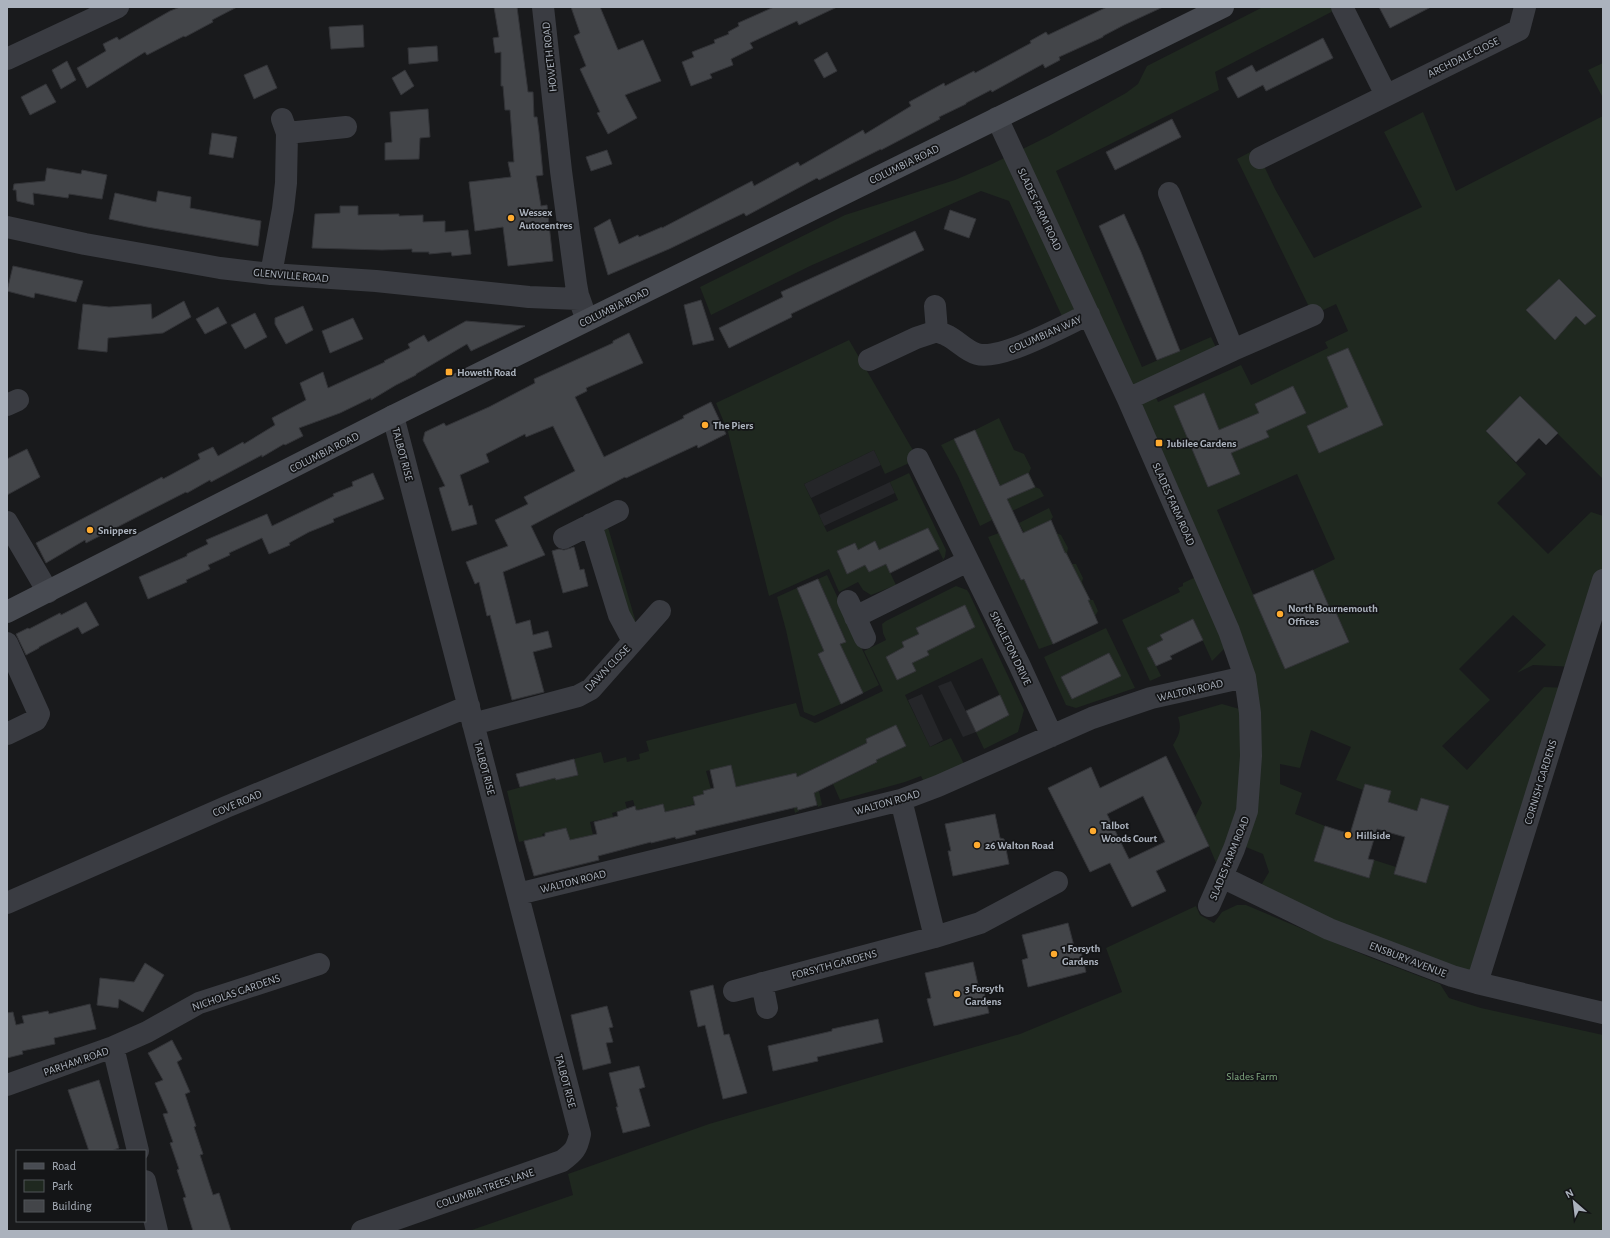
<svg xmlns="http://www.w3.org/2000/svg" width="1610" height="1238" viewBox="0 0 1610 1238" font-family="'Alegreya Sans',sans-serif">
  <style>
    .built { fill: #252629 }
    .green { fill: #1f281f; fill-rule: evenodd }
    .building { fill: #434549; stroke: #333438; fill-rule: evenodd }
    .lines { fill: none; stroke-linecap: round; stroke-linejoin: round }
    .street { stroke: #3a3c42; stroke-width: 22 }
    .secondary { stroke: #484b52; stroke-width: 22 }
    .poi-dot { fill: #ffab2f; stroke: #141517; stroke-width: 1.5 }
    .labels { text-anchor: middle; stroke-width: 3.5; stroke-linejoin: round; paint-order: stroke }
    .street-label { font-size: 11px; fill: #abb2bd; stroke: #141517 }
    .poi-label { font-size: 11px; font-weight: bold; fill: #abb2bd; stroke: #141517; text-anchor: start }
    .park-label { font-size: 11px; fill: #80aa80; stroke: #141517 }
  </style>
  <rect width="100%" height="100%" fill="#191a1c"/>
  <path class="built" d="M 874,450 L 881,465 L 811,498 L 804,484 Z
    M 890,482 L 895,493 L 824,526 L 819,515 Z
    M 951,681 L 976,732 L 963,737 L 938,686 Z
    M 922,694 L 943,740 L 930,747 L 908,700 Z"/>
  <path class="green" d="M 1263,7 L 1341,7 L 1215,72 L 1219,90 L 1056,171 L 1142,367 L 1211,337 L 1220,356 L 1152,388 L 1158,402 L 1241,365 L 1251,385 L 1328,348 L 1325,342 L 1348,331 L 1336,304 L 1313,315 L 1237,159 L 1256,149 L 1275,189 L 1314,258 L 1422,207 L 1384,132 L 1423,112 L 1456,191 L 1603,116 L 1603,479 L 1520,396 L 1486,431 L 1526,474 L 1497,503 L 1548,554 L 1591,512 L 1603,516 L 1603,580 L 1576,667 L 1533,665 L 1517,673 L 1546,645 L 1513,615 L 1459,669 L 1490,700 L 1442,746 L 1467,770 L 1544,687 L 1569,688 L 1477,983 L 1256,894 L 1269,872 L 1263,854 L 1236,843 L 1222,877 L 1209,846 L 1195,817 L 1202,803 L 1173,745 C 1179,735 1182,729 1178,717 L 1222,704 L 1250,712 L 1245,677 L 1089,314 L 1066,325 L 1009,201 L 981,191 L 810,266 L 711,315 L 700,287 L 845,215 L 955,180 L 992,164 L 1049,136 L 1126,93 L 1138,84 L 1147,66 ZM 1297,474 L 1335,559 L 1313,570 L 1322,592 L 1303,621 L 1334,608 L 1349,641 L 1285,669 L 1217,510 ZM 1311,730 L 1351,747 L 1336,780 L 1363,790 L 1365,784 L 1390,791 L 1388,802 L 1417,811 L 1421,798 L 1449,806 L 1426,883 L 1394,874 L 1396,867 L 1374,860 L 1369,878 L 1314,861 L 1325,826 L 1295,814 L 1302,793 L 1280,784 L 1280,764 L 1300,768 Z
    M 1603,63 L 1603,98 L 1588,70 Z
    M 849,340 L 918,459 L 885,474 L 874,450 L 804,484 L 827,532 L 898,500 L 890,482 L 909,473 L 946,550 L 945,557 L 941,563 L 943,559 L 928,528 L 879,551 L 875,542 L 858,550 L 854,543 L 837,551 L 847,574 L 865,565 L 869,572 L 886,564 L 896,585 L 871,595 L 863,590 L 858,582 L 839,592 L 829,569 L 769,596 L 728,432 L 716,403 Z
    M 999,418 L 1014,450 L 1024,454 L 1031,468 L 1029,473 L 1035,487 L 1040,489 L 1044,496 L 1012,511 L 975,430 Z
    M 954,439 L 992,520 L 980,526 L 958,476 L 941,445 Z
    M 1049,508 L 1053,517 L 1051,520 L 1056,533 L 1061,535 L 1068,548 L 1067,553 L 1072,564 L 1076,564 L 1083,578 L 1082,582 L 1090,600 L 1093,600 L 1098,611 L 1095,616 L 1098,623 L 1076,633 L 1019,523 Z
    M 607,524 L 637,626 L 633,631 L 604,532 Z
    M 999,533 L 1021,580 L 1024,579 L 1053,644 L 1039,649 L 988,537 Z
    M 827,575 L 879,685 L 863,693 L 840,644 L 846,641 L 818,579 Z
    M 1198,576 L 1227,646 L 1212,661 L 1193,619 L 1160,635 L 1163,640 L 1147,648 L 1161,676 L 1150,681 L 1122,620 L 1180,592 L 1178,588 L 1183,586 L 1183,583 Z
    M 956,586 L 967,590 L 969,593 L 1024,710 L 1018,732 L 984,749 L 976,732 L 1009,715 L 982,658 L 905,695 L 930,747 L 951,738 L 968,772 L 928,790 L 921,776 L 905,782 L 840,800 L 833,784 L 876,763 L 876,760 L 906,746 L 896,725 L 866,739 L 867,743 L 817,767 L 826,787 L 819,791 L 822,805 L 818,807 L 810,779 L 792,784 L 799,811 L 795,813 L 787,779 L 736,787 L 731,765 L 706,771 L 711,789 L 703,791 L 704,794 L 695,804 L 665,812 L 663,804 L 636,810 L 633,800 L 625,802 L 627,809 L 612,813 L 615,823 L 608,818 L 590,822 L 593,835 L 570,841 L 566,828 L 542,834 L 543,836 L 519,842 L 507,791 L 529,785 L 526,771 L 540,768 L 543,781 L 555,778 L 556,780 L 578,775 L 574,759 L 601,752 L 604,763 L 626,757 L 627,762 L 640,759 L 639,754 L 649,751 L 646,741 L 796,703 L 800,716 L 815,723 L 818,722 L 883,691 L 864,651 L 886,640 L 883,633 L 882,624 L 886,621 ZM 965,605 L 975,627 L 926,650 L 912,663 L 916,671 L 897,680 L 886,657 L 904,647 L 902,642 L 919,634 L 916,628 Z
    M 797,588 L 824,651 L 818,655 L 841,704 L 814,716 L 804,712 L 786,630 L 777,597 Z
    M 1106,628 L 1135,688 L 1076,708 L 1066,705 L 1044,657 ZM 1109,653 L 1120,676 L 1072,699 L 1061,677 Z
    M 1237,905 L 1246,905 L 1369,957 L 1440,984 L 1449,998 L 1481,1008 L 1603,1035 L 1603,1231 L 469,1231 L 573,1195 L 568,1174 L 709,1124 L 1020,1034 L 1122,992 L 1106,948 L 1196,906 L 1200,915 L 1214,923 L 1222,912 Z"/>
  <path class="building" d="M 180,7 L 237,7 L 212,20 L 213,22 L 185,37 L 184,36 L 147,55 L 145,52 L 87,88 L 77,68 L 106,51 L 103,44 L 117,37 L 119,40 L 170,11 Z
    M 494,7 L 517,7 L 528,92 L 533,92 L 534,117 L 537,117 L 539,132 L 543,175 L 536,176 L 541,206 L 547,205 L 553,261 L 508,266 L 503,227 L 475,231 L 469,182 L 511,177 L 508,162 L 514,162 L 510,110 L 505,110 L 503,86 L 501,86 L 501,52 L 495,53 L 493,38 L 499,37 Z
    M 571,7 L 600,7 L 618,50 L 643,40 L 661,81 L 625,95 L 637,118 L 608,134 L 597,113 L 600,112 L 580,69 L 586,66 L 574,36 L 580,33 Z
    M 774,7 L 837,7 L 799,25 L 797,21 L 750,43 L 753,48 L 731,59 L 733,65 L 710,74 L 712,78 L 691,86 L 682,62 L 694,57 L 692,52 L 715,43 L 714,40 L 729,34 L 728,32 L 739,26 L 738,23 Z
    M 1107,7 L 1163,7 L 1124,25 L 1103,36 L 1103,37 L 1059,57 L 1060,60 L 1045,68 L 1043,64 L 992,92 L 991,90 L 966,103 L 966,104 L 939,117 L 940,119 L 881,150 L 881,149 L 819,180 L 817,178 L 746,216 L 744,213 L 669,249 L 608,275 L 594,228 L 610,219 L 619,244 L 638,235 L 639,237 L 662,227 L 662,228 L 752,181 L 754,186 L 798,162 L 800,166 L 863,130 L 865,134 L 911,106 L 909,102 L 944,83 L 945,86 L 974,71 L 975,73 L 1031,43 L 1030,41 L 1046,32 L 1048,35 Z
    M 1379,7 L 1431,7 L 1390,28 Z
    M 363,25 L 364,47 L 331,49 L 329,27 Z
    M 1323,38 L 1333,58 L 1266,91 L 1263,85 L 1238,98 L 1227,78 L 1252,65 L 1256,72 Z
    M 437,46 L 438,61 L 409,64 L 408,48 Z
    M 827,52 L 837,71 L 824,78 L 814,60 Z
    M 67,61 L 76,80 L 61,89 L 52,70 Z
    M 267,65 L 277,88 L 254,99 L 244,75 Z
    M 405,70 L 414,86 L 401,95 L 392,78 Z
    M 46,84 L 56,102 L 30,115 L 21,97 Z
    M 428,109 L 430,137 L 420,138 L 419,159 L 385,160 L 385,143 L 392,142 L 390,112 Z
    M 1172,119 L 1181,137 L 1115,170 L 1106,152 Z
    M 212,133 L 237,137 L 233,158 L 209,154 Z
    M 607,150 L 612,164 L 591,171 L 586,157 Z
    M 47,168 L 81,174 L 82,170 L 107,175 L 102,199 L 69,194 L 68,198 L 33,193 L 34,205 L 17,201 L 16,190 L 13,190 L 14,184 L 45,181 Z
    M 158,191 L 191,197 L 190,208 L 261,221 L 258,246 L 147,227 L 109,219 L 115,193 L 156,202 Z
    M 340,206 L 358,206 L 358,215 L 399,214 L 399,216 L 423,215 L 423,222 L 445,221 L 445,232 L 468,230 L 471,254 L 452,256 L 451,252 L 429,254 L 429,252 L 412,252 L 412,249 L 382,250 L 312,248 L 315,214 L 340,213 Z
    M 950,210 L 976,219 L 969,238 L 944,229 Z
    M 1124,214 L 1141,252 L 1180,351 L 1157,360 L 1099,226 Z
    M 915,231 L 924,250 L 791,314 L 792,317 L 729,348 L 719,328 L 783,297 L 781,292 Z
    M 13,266 L 83,281 L 76,302 L 35,293 L 34,298 L 7,291 Z
    M 1559,279 L 1596,316 L 1585,325 L 1576,316 L 1555,340 L 1526,310 Z
    M 701,300 L 714,340 L 693,345 L 684,305 Z
    M 184,301 L 191,317 L 163,333 L 108,338 L 107,352 L 78,349 L 83,304 L 109,307 L 151,304 L 152,319 Z
    M 303,306 L 313,330 L 286,344 L 275,324 L 275,318 Z
    M 218,307 L 227,323 L 205,334 L 196,319 Z
    M 255,313 L 267,337 L 245,349 L 231,325 Z
    M 353,318 L 363,339 L 330,353 L 322,331 Z
    M 466,321 L 525,326 L 471,351 L 467,344 L 416,374 L 416,375 L 396,385 L 371,400 L 371,398 L 340,413 L 299,428 L 303,436 L 285,445 L 284,444 L 262,457 L 262,455 L 211,482 L 210,480 L 187,493 L 186,492 L 86,543 L 85,540 L 46,563 L 36,543 L 162,477 L 163,479 L 200,459 L 198,454 L 213,447 L 218,456 L 243,442 L 244,444 L 275,425 L 272,418 L 306,400 L 300,383 L 323,372 L 328,388 L 385,362 L 384,361 L 410,348 L 408,344 L 424,335 L 428,342 Z
    M 629,333 L 643,363 L 586,388 L 587,391 L 575,397 L 604,457 L 684,418 L 683,416 L 711,402 L 726,434 L 698,448 L 697,445 L 626,478 L 625,477 L 531,526 L 545,555 L 503,572 L 516,624 L 530,620 L 533,635 L 548,631 L 552,647 L 533,652 L 544,692 L 512,700 L 490,615 L 487,616 L 479,582 L 475,584 L 466,562 L 508,546 L 495,520 L 528,504 L 524,497 L 575,471 L 553,426 L 526,437 L 525,434 L 486,454 L 489,462 L 460,475 L 469,506 L 472,505 L 477,524 L 452,531 L 439,488 L 445,486 L 423,440 L 425,432 L 444,423 L 446,426 L 489,407 L 535,383 L 534,379 L 613,343 L 613,341 Z
    M 1348,348 L 1383,425 L 1319,453 L 1307,426 L 1348,407 L 1327,357 Z
    M 1293,386 L 1306,413 L 1266,431 L 1269,437 L 1231,453 L 1240,474 L 1208,487 L 1174,406 L 1204,393 L 1219,430 L 1259,413 L 1255,404 Z
    M 1520,396 L 1558,433 L 1546,445 L 1539,438 L 1516,462 L 1486,431 Z
    M 975,430 L 1000,486 L 1028,473 L 1035,487 L 1007,499 L 1023,533 L 1051,520 L 1065,553 L 1066,553 L 1090,600 L 1088,600 L 1098,623 L 1053,644 L 1024,579 L 1021,580 L 954,439 Z
    M 27,449 L 40,477 L 7,495 L 7,459 Z
    M 373,473 L 384,499 L 333,519 L 334,522 L 309,532 L 289,543 L 290,545 L 269,554 L 262,538 L 229,553 L 230,555 L 208,565 L 210,569 L 186,580 L 187,582 L 148,599 L 139,577 L 187,556 L 187,554 L 208,544 L 206,540 L 267,514 L 272,526 L 334,496 L 333,494 L 353,486 L 352,482 Z
    M 928,528 L 939,549 L 890,573 L 886,564 L 869,572 L 865,565 L 847,574 L 837,551 L 855,543 L 858,550 L 875,541 L 879,550 Z
    M 574,547 L 580,570 L 584,569 L 588,586 L 563,593 L 552,551 L 559,549 L 564,550 Z
    M 1313,570 L 1330,609 L 1334,608 L 1349,642 L 1285,669 L 1253,595 Z
    M 818,579 L 846,642 L 840,644 L 863,693 L 841,704 L 818,654 L 824,651 L 797,588 Z
    M 86,602 L 99,625 L 82,634 L 78,627 L 39,647 L 39,648 L 26,655 L 16,634 L 28,628 L 29,629 L 60,613 L 61,615 Z
    M 965,605 L 975,627 L 927,651 L 929,655 L 912,663 L 916,671 L 897,680 L 886,657 L 904,647 L 902,642 L 919,634 L 916,628 Z
    M 1193,619 L 1203,640 L 1170,656 L 1172,659 L 1156,666 L 1147,648 L 1163,640 L 1160,635 Z
    M 1109,653 L 1121,676 L 1072,699 L 1061,677 Z
    M 1000,695 L 1009,715 L 976,732 L 966,711 Z
    M 896,725 L 906,746 L 876,760 L 877,762 L 814,793 L 817,805 L 798,810 L 797,807 L 695,831 L 696,834 L 676,839 L 675,837 L 651,843 L 651,842 L 598,856 L 599,860 L 534,876 L 524,841 L 545,836 L 545,833 L 566,828 L 570,840 L 597,834 L 594,822 L 618,816 L 617,812 L 635,806 L 636,810 L 639,810 L 663,804 L 665,812 L 695,805 L 693,797 L 704,794 L 703,791 L 714,788 L 710,770 L 731,765 L 736,787 L 796,773 L 797,777 L 867,743 L 866,739 Z
    M 1166,756 L 1209,846 L 1156,871 L 1166,891 L 1132,907 L 1110,863 L 1090,872 L 1048,788 L 1091,767 L 1100,788 ZM 1143,796 L 1165,842 L 1129,859 L 1107,814 Z
    M 574,759 L 578,775 L 556,780 L 555,778 L 520,787 L 516,774 Z
    M 1365,784 L 1391,791 L 1388,802 L 1417,811 L 1421,798 L 1449,806 L 1426,883 L 1394,874 L 1405,837 L 1377,829 L 1368,859 L 1374,860 L 1369,878 L 1314,861 L 1325,826 L 1350,834 Z
    M 995,814 L 1000,838 L 1004,839 L 1009,864 L 953,876 L 948,851 L 951,851 L 945,824 Z
    M 1068,923 L 1075,950 L 1080,948 L 1086,972 L 1028,987 L 1022,960 L 1028,958 L 1022,935 Z
    M 973,962 L 979,989 L 983,988 L 989,1013 L 934,1026 L 927,999 L 931,998 L 925,973 Z
    M 145,963 L 164,975 L 143,1012 L 119,999 L 118,1008 L 97,1005 L 100,978 L 134,982 Z
    M 713,985 L 724,1035 L 729,1034 L 747,1093 L 723,1099 L 705,1025 L 698,1027 L 690,991 Z
    M 90,1004 L 96,1029 L 54,1038 L 55,1044 L 22,1051 L 23,1054 L 7,1058 L 7,1013 L 13,1012 L 16,1025 L 24,1023 L 22,1016 L 48,1011 L 49,1014 Z
    M 607,1006 L 613,1027 L 609,1028 L 613,1042 L 606,1043 L 611,1063 L 583,1070 L 571,1015 Z
    M 878,1019 L 883,1042 L 817,1057 L 818,1061 L 773,1071 L 768,1046 L 832,1031 L 832,1029 Z
    M 172,1040 L 182,1059 L 177,1062 L 190,1092 L 185,1094 L 196,1126 L 194,1127 L 203,1154 L 200,1155 L 213,1195 L 219,1193 L 231,1231 L 193,1231 L 183,1198 L 186,1197 L 177,1170 L 179,1169 L 170,1143 L 173,1142 L 163,1114 L 168,1113 L 155,1083 L 163,1080 L 148,1053 Z
    M 639,1066 L 645,1087 L 639,1089 L 650,1126 L 623,1133 L 616,1107 L 618,1107 L 609,1073 Z
    M 99,1080 L 119,1148 L 111,1151 L 89,1151 L 68,1090 Z"/>
  <g class="lines">
    <path class="street" d="M 543,7 L 561,171 L 576,284 L 578,295 L 584,312
      M 1342,7 L 1386,95
      M 7,59 L 118,7
      M 997,118 L 1128,399 L 1229,631 L 1245,677 L 1250,713 L 1251,756 L 1247,811 L 1234,849 L 1209,906
      M 287,133 L 346,127
      M 1260,158 L 1519,30 L 1525,7
      M 1169,193 L 1233,350
      M 7,227 L 85,244 L 220,268 L 271,274 L 376,281 L 529,297 L 579,299
      M 271,274 L 283,209 L 286,183 L 287,133 L 282,119
      M 935,306 L 937,331
      M 869,360 L 916,338 L 937,331 C 940,333 945,334 948,336 C 958,341 966,351 977,354 C 1001,361 1065,325 1089,314
      M 1128,399 L 1233,350 L 1313,315
      M 7,405 L 18,400
      M 918,459 L 1019,664 L 1052,736
      M 7,522 L 48,592
      M 591,524 L 619,615 L 633,641
      M 564,538 L 618,511
      M 848,601 L 865,638
      M 855,617 L 968,561
      M 7,643 L 39,714 L 36,720 L 7,734
      M 473,724 L 578,696 L 591,689 L 660,611
      M 901,800 L 935,937
      M 1222,877 L 1329,929 L 1452,976 L 1477,983 L 1603,1013
      M 518,894 L 901,800 L 938,786 L 1092,718 L 1151,698 L 1245,677
      M 7,903 L 226,807 L 469,706
      M 762,983 L 767,1008
      M 1477,983 L 1603,580
      M 734,991 L 935,937 L 980,923 L 1057,882
      M 113,1047 L 147,1032 L 199,1003 L 319,964
      M 7,1085 L 113,1047 L 138,1151
      M 145,1181 L 157,1231
      M 362,1231 L 562,1161 C 574,1152 577,1149 580,1134 L 393,416"/>
    <path class="secondary" d="M 7,612 L 393,416 L 1223,7"/>
  </g>
  <g class="poi-dot">
    <circle cx="511" cy="218" r="4"/>
    <rect x="445" y="368" width="8" height="8" rx="2"/>
    <circle cx="705" cy="425" r="4"/>
    <rect x="1155" y="439" width="8" height="8" rx="2"/>
    <circle cx="90" cy="530" r="4"/>
    <circle cx="1280" cy="614" r="4"/>
    <circle cx="1093" cy="831" r="4"/>
    <circle cx="1348" cy="835" r="4"/>
    <circle cx="977" cy="845" r="4"/>
    <circle cx="1054" cy="954" r="4"/>
    <circle cx="957" cy="994" r="4"/>
  </g>
  <g class="labels">
    <g class="street-label">
      <text transform="translate(549 57) rotate(-96)" y="4">HOWETH ROAD</text>
      <text transform="translate(1463 57) rotate(-26)" y="4">ARCHDALE CLOSE</text>
      <text transform="translate(904 164) rotate(-26)" y="4">COLUMBIA ROAD</text>
      <text transform="translate(1040 209) rotate(65)" y="4">SLADES FARM ROAD</text>
      <text transform="translate(291 275) rotate(5)" y="4">GLENVILLE ROAD</text>
      <text transform="translate(614 307) rotate(-26)" y="4">COLUMBIA ROAD</text>
      <text transform="translate(1045 334) rotate(-24)" y="4">COLUMBIAN WAY</text>
      <text transform="translate(324 452) rotate(-27)" y="4">COLUMBIA ROAD</text>
      <text transform="translate(403 454) rotate(75)" y="4">TALBOT RISE</text>
      <text transform="translate(1174 504) rotate(66)" y="4">SLADES FARM ROAD</text>
      <text transform="translate(1011 648) rotate(64)" y="4">SINGLETON DRIVE</text>
      <text transform="translate(607 668) rotate(-46)" y="4">DAWN CLOSE</text>
      <text transform="translate(1190 690) rotate(-13)" y="4">WALTON ROAD</text>
      <text transform="translate(485 768) rotate(75)" y="4">TALBOT RISE</text>
      <text transform="translate(1540 782) rotate(-73)" y="4">CORNISH GARDENS</text>
      <text transform="translate(887 802) rotate(-16)" y="4">WALTON ROAD</text>
      <text transform="translate(237 803) rotate(-23)" y="4">COVE ROAD</text>
      <text transform="translate(1229 858) rotate(-68)" y="4">SLADES FARM ROAD</text>
      <text transform="translate(573 881) rotate(-14)" y="4">WALTON ROAD</text>
      <text transform="translate(1408 959) rotate(21)" y="4">ENSBURY AVENUE</text>
      <text transform="translate(834 964) rotate(-15)" y="4">FORSYTH GARDENS</text>
      <text transform="translate(236 992) rotate(-19)" y="4">NICHOLAS GARDENS</text>
      <text transform="translate(76 1061) rotate(-19)" y="4">PARHAM ROAD</text>
      <text transform="translate(566 1081) rotate(75)" y="4">TALBOT RISE</text>
      <text transform="translate(485 1188) rotate(-19)" y="4">COLUMBIA TREES LANE</text>
    </g>
    <g class="poi-label">
      <text x="519" y="216">Wessex<tspan x="519" dy="13">Autocentres</tspan></text>
      <text x="457" y="376">Howeth Road</text>
      <text x="713" y="429">The Piers</text>
      <text x="1167" y="447">Jubilee Gardens</text>
      <text x="98" y="534">Snippers</text>
      <text x="1288" y="612">North Bournemouth<tspan x="1288" dy="13">Offices</tspan></text>
      <text x="1101" y="829">Talbot<tspan x="1101" dy="13">Woods Court</tspan></text>
      <text x="1356" y="839">Hillside</text>
      <text x="985" y="849">26 Walton Road</text>
      <text x="1062" y="952">1 Forsyth<tspan x="1062" dy="13">Gardens</tspan></text>
      <text x="965" y="992">3 Forsyth<tspan x="965" dy="13">Gardens</tspan></text>
    </g>
    <g class="park-label">
      <text x="1252" y="1080">Slades Farm</text>
    </g>
  </g>
  <rect width="1610" height="1238" fill="none" stroke="#abb2bd" stroke-width="16"/>
  <rect x="16" y="1150" width="130" height="72" fill="#141517" stroke="#505459"/>
  <rect x="24" y="1163" width="20" height="6" fill="#484b52" stroke="#505459"/>
  <text x="52" y="1170" font-size="12" fill="#abb2bd">Road</text>
  <rect x="24" y="1180" width="20" height="12" fill="#1f281f" stroke="#505459"/>
  <text x="52" y="1190" font-size="12" fill="#abb2bd">Park</text>
  <rect x="24" y="1200" width="20" height="12" fill="#434549" stroke="#505459"/>
  <text x="52" y="1210" font-size="12" fill="#abb2bd">Building</text>
  <g transform="translate(1574 1202) rotate(332)" stroke="#141517" stroke-width="3" paint-order="stroke">
  <path d="M0-3L7 15L0 10L-7 15Z" fill="#abb2bd"/>
  <text y="-6" font-size="11" font-weight="bold" text-anchor="middle" fill="#abb2bd">N</text>
  </g>
</svg>
